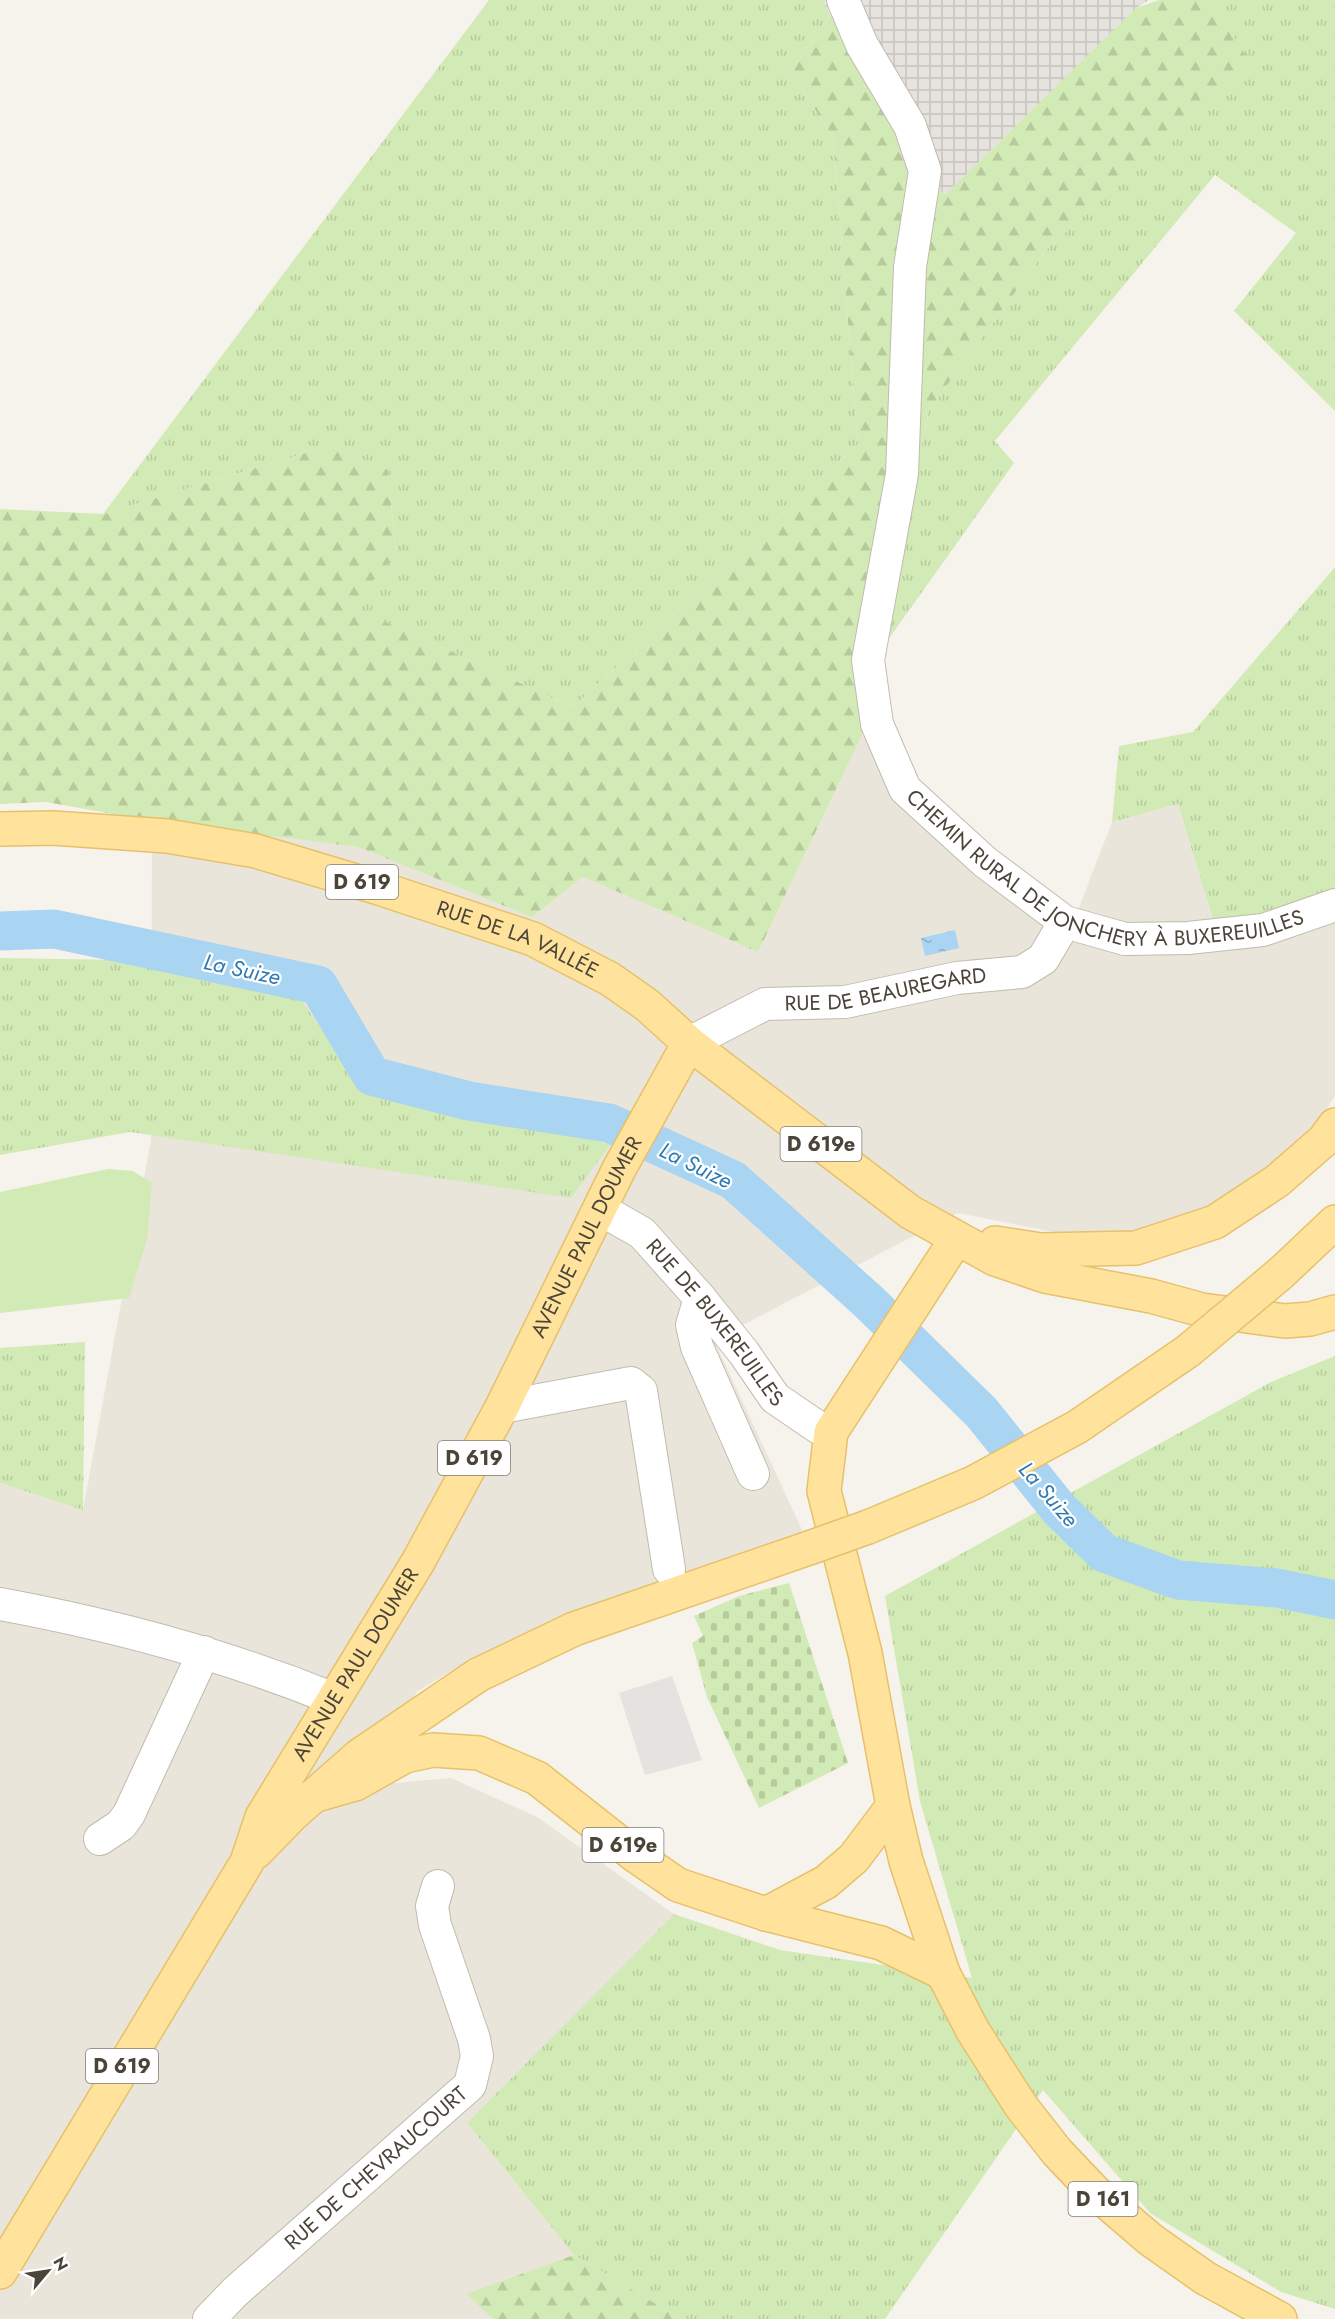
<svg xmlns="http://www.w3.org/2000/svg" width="1335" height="2319" viewBox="0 0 1335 2319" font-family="Jost,sans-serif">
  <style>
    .residential { fill: #eae5da }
    .industrial { fill: url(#industrial-grid) }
    .grass { fill: url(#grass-tufts) }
    .forest { fill: url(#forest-firs) }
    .cemetery { fill: url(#cemetery-stones) }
    .pitch { fill: #d2eab5 }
    .parking { fill: #e5e3e0 }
    .water { fill: url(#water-ripples) }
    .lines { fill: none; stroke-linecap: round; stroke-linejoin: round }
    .river { stroke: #a9d4f2; stroke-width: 39 }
    .minor-casing { stroke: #c2bbae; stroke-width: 34 }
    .major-casing { stroke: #e6c16a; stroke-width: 36 }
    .minor { stroke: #fff; stroke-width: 32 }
    .major { stroke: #ffe39c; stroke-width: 33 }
    .major-bridge-casing { stroke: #e6c16a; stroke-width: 36; stroke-linecap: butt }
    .major-bridge { stroke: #ffe39c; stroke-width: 33 }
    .labels { text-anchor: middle; stroke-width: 4.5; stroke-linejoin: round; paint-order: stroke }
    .shield { fill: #fff; stroke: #817c74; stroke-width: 1.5 }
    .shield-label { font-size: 20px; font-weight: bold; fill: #4b4439 }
    .street-label { font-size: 21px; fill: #4b4439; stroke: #fff }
    .water-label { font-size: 22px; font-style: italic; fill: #2e7ab2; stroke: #fff }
  </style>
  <defs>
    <pattern id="industrial-grid" width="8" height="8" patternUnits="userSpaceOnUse" patternTransform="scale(1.5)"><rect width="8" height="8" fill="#e6e2dd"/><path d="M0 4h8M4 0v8" fill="none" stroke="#c7c3be"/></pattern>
    <pattern id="grass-tufts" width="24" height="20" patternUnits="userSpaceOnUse" patternTransform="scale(1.5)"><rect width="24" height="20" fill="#d2eab5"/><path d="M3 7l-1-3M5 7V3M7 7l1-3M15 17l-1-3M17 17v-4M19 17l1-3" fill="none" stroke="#b6ca9c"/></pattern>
    <pattern id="forest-firs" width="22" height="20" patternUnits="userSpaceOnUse" patternTransform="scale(1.5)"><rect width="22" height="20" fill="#d2eab5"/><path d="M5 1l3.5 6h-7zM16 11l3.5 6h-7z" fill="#b6ca9c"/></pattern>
    <pattern id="cemetery-stones" width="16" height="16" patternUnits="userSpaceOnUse" patternTransform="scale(1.5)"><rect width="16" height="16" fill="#d2eab5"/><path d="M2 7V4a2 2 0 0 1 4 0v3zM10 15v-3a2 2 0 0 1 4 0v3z" fill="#b6ca9c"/></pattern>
    <pattern id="water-ripples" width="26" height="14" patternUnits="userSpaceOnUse" patternTransform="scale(1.5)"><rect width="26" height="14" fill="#a9d4f2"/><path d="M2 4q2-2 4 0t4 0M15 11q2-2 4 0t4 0" fill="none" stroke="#8caec5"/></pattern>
  </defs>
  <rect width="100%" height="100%" fill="#f6f3ec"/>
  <path class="residential" d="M 862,735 L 1075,918 L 1112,822 L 1178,804 L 1215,926 L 1335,894 L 1335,1096 L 1294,1158 L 1210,1208 L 1142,1231 L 1064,1234 L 958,1213 L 714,1340 L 803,1532 L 578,1612 L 466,1662 L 416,1692 L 393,1783 L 451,1778 L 537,1817 L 674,1914 L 467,2123 L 574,2255 L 467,2294 L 493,2319 L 0,2319 L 0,1483 L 83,1510 L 151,1140 L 152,821 L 358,847 L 532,917 L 583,877 L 758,952 Z"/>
  <path class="industrial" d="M 823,0 L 1149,0 L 1136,8 L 946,194 L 908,175 L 889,117 L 830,16 Z"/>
  <path class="grass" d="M 489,0 L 823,0 L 830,16 L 791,71 L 833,138 L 858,444 L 573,707 L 349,606 L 396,555 L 388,470 L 329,446 L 103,514 Z
    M 1211,0 L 1335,0 L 1335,411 L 1234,311 L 1296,233 L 1215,175 L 995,441 L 1014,463 L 875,658 L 929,410 L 1046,250 L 1250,64 Z
    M 1335,567 L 1335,894 L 1266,920 L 1215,926 L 1178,804 L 1112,822 L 1119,746 L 1193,732 Z
    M 0,958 L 123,960 L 295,991 L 345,1063 L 610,1145 L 571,1198 L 130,1132 L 0,1155 Z
    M 85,1342 L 83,1510 L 0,1483 L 0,1348 Z
    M 1335,1356 L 1335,2309 L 1281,2292 L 1150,2213 L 1043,2090 L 885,2319 L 681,2319 L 574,2255 L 467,2123 L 674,1914 L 780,1950 L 972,1978 L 920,1801 L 885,1596 L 1271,1382 Z"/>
  <path class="forest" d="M 1159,0 L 1211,0 L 1251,64 L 1046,250 L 929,410 L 875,658 L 862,735 L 758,952 L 583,877 L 532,917 L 358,847 L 152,821 L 46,802 L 0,804 L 0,509 L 103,514 L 329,446 L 388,470 L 396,555 L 350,606 L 573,707 L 858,444 L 833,138 L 791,71 L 830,16 L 889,117 L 908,175 L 946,194 L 1136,8 Z
    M 574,2255 L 681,2319 L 493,2319 L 466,2294 Z"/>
  <path class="cemetery" d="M 789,1583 L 848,1763 L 759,1808 L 707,1697 L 692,1643 L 703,1636 L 694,1616 L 739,1596 Z"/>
  <path class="pitch" d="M 108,1169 L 133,1171 L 152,1183 L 147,1239 L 129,1298 L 0,1313 L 0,1192 Z"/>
  <path class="parking" d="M 672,1676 L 702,1760 L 645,1775 L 619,1693 Z"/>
  <path class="water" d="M 955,930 L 959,948 L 925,956 L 921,938 Z"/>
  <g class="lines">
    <path class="river" d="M 0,931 L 54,929 L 318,985 L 372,1076 L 469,1101 L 609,1123 L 733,1180 L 869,1302 L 982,1413 L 1059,1509 L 1104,1553 L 1178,1580 L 1277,1588 L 1335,1600"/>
    <g class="minor-casing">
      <g id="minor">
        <path id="s1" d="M 843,0 L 862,45 L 910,126 L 925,171 L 910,267 L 902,474 L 868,660 L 877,724 L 905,789 L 985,862 L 1065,922 L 1125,939 L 1188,938 L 1263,930 L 1335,905"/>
        <path id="s2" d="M 689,1043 L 765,1004 L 845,1002 L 957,978 L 1022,972 L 1043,959 L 1065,922"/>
        <path id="s3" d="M 600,1209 L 642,1233 L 700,1298 L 744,1353 L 775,1398 L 819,1428 L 831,1432"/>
        <path d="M 700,1298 L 692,1325 L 697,1347 L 753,1474"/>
        <path d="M 502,1407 L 631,1383 L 641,1391 L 669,1569"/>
        <path d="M 0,1604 C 114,1625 226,1655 334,1699"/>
        <path d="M 100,1839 L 121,1825 L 129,1814 L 204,1652"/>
        <path id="s4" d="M 209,2319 L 235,2292 L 470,2085 L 477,2056 L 474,2039 L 435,1925 L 432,1906 L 438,1886"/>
      </g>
    </g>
    <g class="major-casing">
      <g id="major">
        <path id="s5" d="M 0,829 L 53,828 L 167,836 L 256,851 L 379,888 L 533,939 L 610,979 L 647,1005 L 689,1043 L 910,1212 L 995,1259 L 1045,1276 L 1151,1296 L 1202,1310 L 1285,1321 L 1310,1319 L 1335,1312"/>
        <path d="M 957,1238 L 831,1432 L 824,1491 L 865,1653 L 893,1806 L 906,1861 L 943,1973 L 973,2031 L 1021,2106 L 1057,2152 L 1095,2192 L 1151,2240 L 1205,2278 L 1280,2319"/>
        <path d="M 995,1243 L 1041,1250 L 1136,1248 L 1215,1222 L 1277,1181 L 1324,1140 L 1335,1125"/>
        <path d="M 1281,1273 L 1335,1222"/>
        <path d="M 868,1527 L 973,1483 L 1077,1427 L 1188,1351"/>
        <path d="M 313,1796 L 355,1784 L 405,1756 L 433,1750 L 479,1753 L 537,1778 L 636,1856 L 678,1885 L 766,1914 L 881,1943 L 943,1973"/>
        <path d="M 256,1852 L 293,1814 L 359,1756 L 478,1675 L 574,1629 L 809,1548"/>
        <path d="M 766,1914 L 826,1882 L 854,1858 L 893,1806"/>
        <path id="s6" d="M 0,2272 L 247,1862 L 262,1817 L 418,1562 L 502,1407 L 619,1169 L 689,1043"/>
      </g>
    </g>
    <use href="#minor" class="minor"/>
    <use href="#major" class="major"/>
    <g class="major-bridge-casing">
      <path id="major-bridge" d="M 1188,1351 L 1281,1273
        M 809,1548 L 868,1527"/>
    </g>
    <use href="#major-bridge" class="major-bridge"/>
  </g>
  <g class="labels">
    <g class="shield">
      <rect x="326" y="865" width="72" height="34" rx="4.5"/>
      <rect x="780.5" y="1127" width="81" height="34" rx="4.5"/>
      <rect x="438" y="1441" width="72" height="34" rx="4.5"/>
      <rect x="582.5" y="1828" width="81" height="34" rx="4.5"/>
      <rect x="86" y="2049" width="72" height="34" rx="4.5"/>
      <rect x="1068.5" y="2182" width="69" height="34" rx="4.5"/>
    </g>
    <g class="shield-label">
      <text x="362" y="889">D 619</text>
      <text x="821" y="1151">D 619e</text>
      <text x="474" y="1465">D 619</text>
      <text x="623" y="1852">D 619e</text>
      <text x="122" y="2073">D 619</text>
      <text x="1103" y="2206">D 161</text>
    </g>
    <g class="street-label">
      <text dy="7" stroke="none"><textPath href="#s1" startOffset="1048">CHEMIN RURAL DE JONCHERY À BUXEREUILLES</textPath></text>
      <text dy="7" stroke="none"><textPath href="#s5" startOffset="534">RUE DE LA VALLÉE</textPath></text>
      <text dy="7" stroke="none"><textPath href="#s2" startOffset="207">RUE DE BEAUREGARD</textPath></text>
      <text dy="7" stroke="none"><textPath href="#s6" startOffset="1191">AVENUE PAUL DOUMER</textPath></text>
      <text dy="7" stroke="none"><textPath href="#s3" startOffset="164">RUE DE BUXEREUILLES</textPath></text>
      <text dy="7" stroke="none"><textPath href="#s6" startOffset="705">AVENUE PAUL DOUMER</textPath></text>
      <text dy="7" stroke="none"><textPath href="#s4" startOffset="225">RUE DE CHEVRAUCOURT</textPath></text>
    </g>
    <g class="water-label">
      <text transform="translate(242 969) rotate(12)" y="8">La Suize</text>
      <text transform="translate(696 1165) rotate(26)" y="8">La Suize</text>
      <text transform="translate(1049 1494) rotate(49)" y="8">La Suize</text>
    </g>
  </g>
  <g transform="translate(48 2271) rotate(61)" stroke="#ffffff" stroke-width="4.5" paint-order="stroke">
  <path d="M0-4.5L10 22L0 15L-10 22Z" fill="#4b4439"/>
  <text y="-9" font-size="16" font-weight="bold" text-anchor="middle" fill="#4b4439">N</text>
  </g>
</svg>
